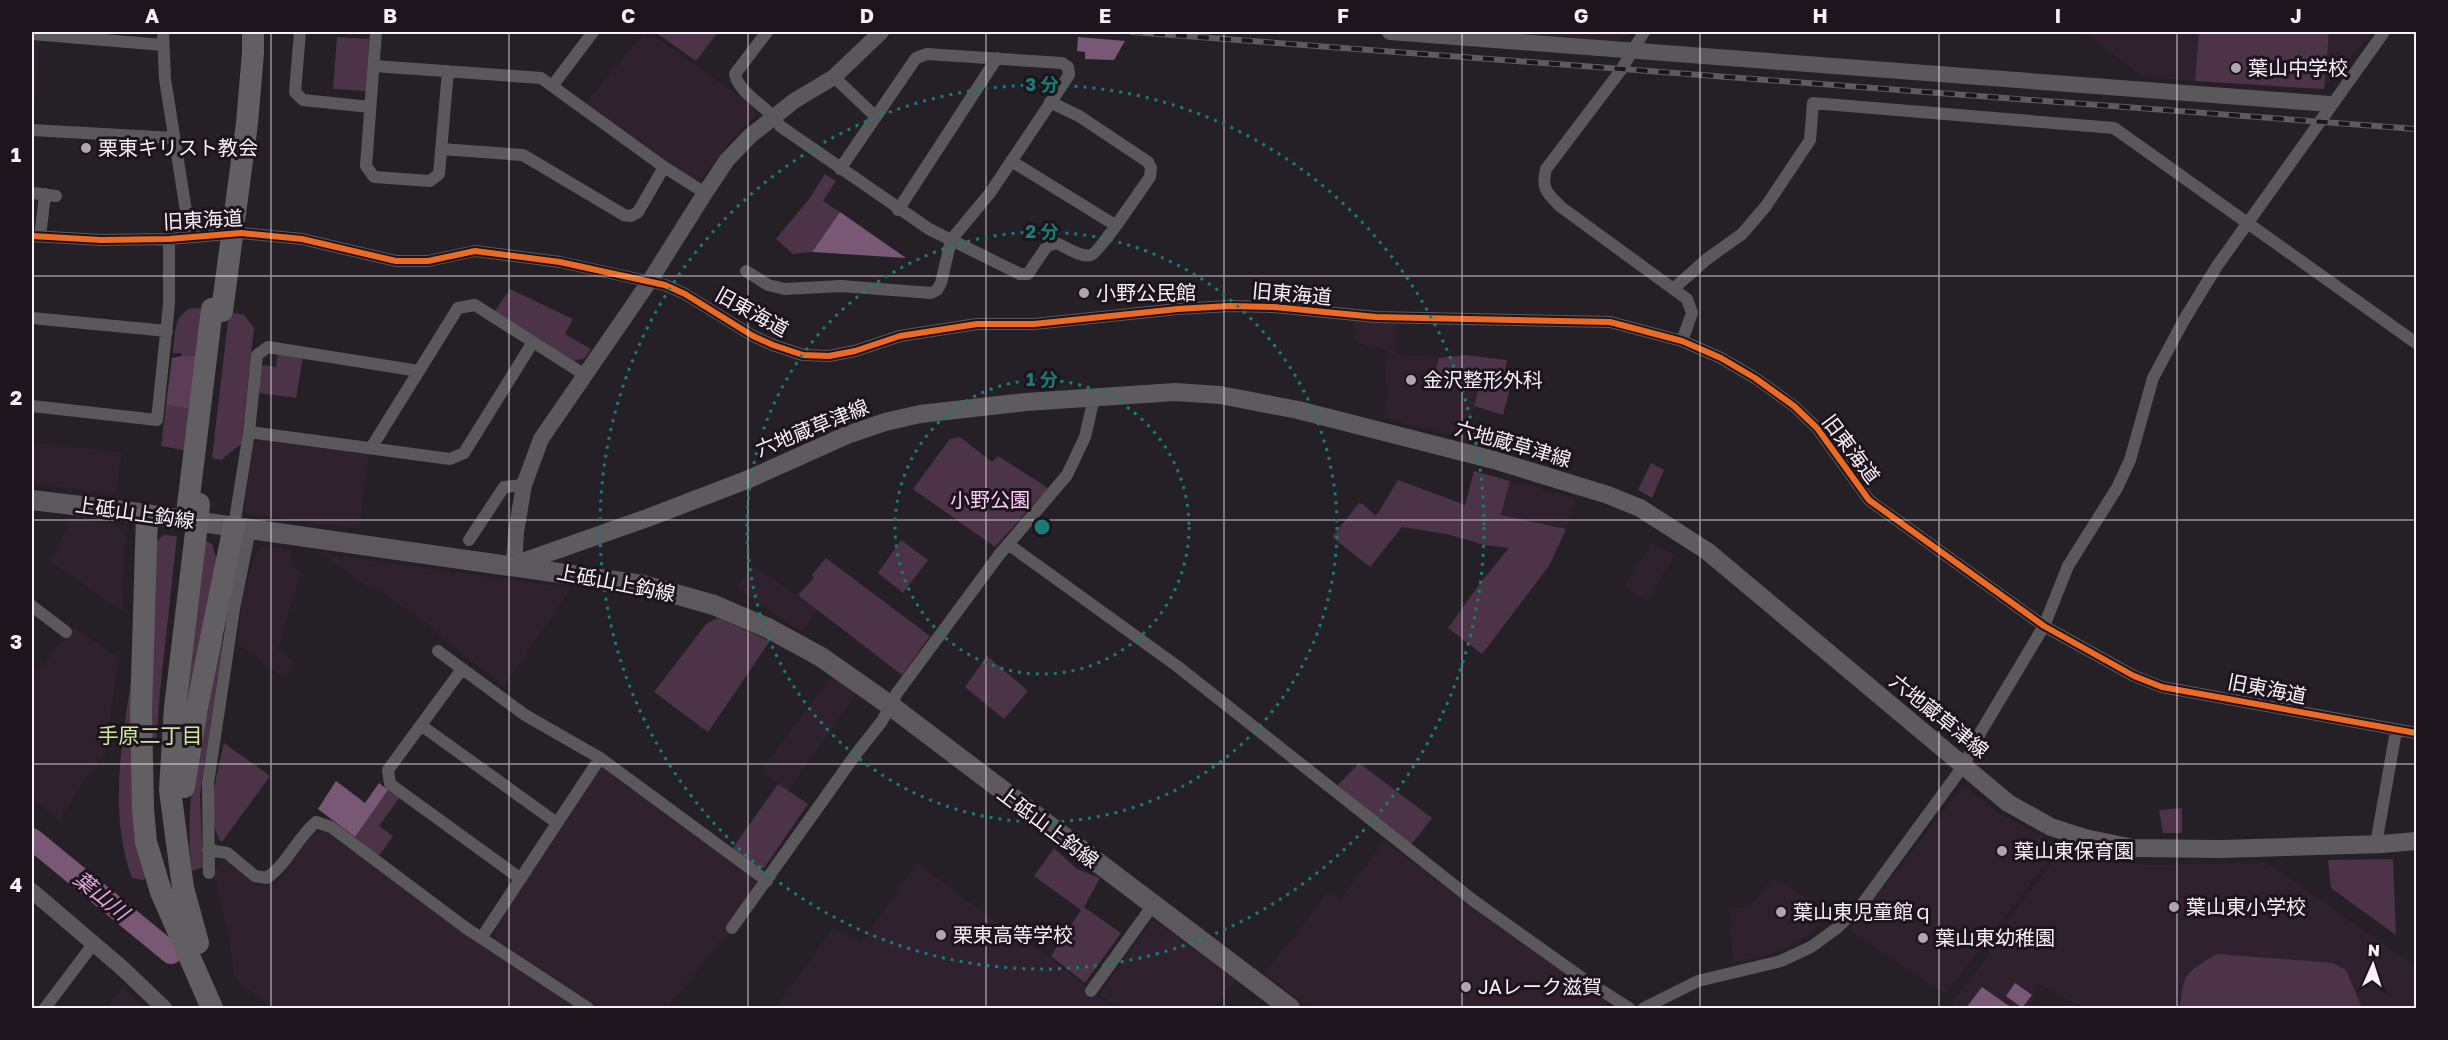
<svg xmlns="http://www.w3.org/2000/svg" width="2448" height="1040" viewBox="0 0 2448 1040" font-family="'Golos Text','Noto Sans JP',sans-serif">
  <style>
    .built { fill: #2f212d }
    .green { fill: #4c3348 }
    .forest { fill: #5b3d58 }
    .water { fill: #795875 }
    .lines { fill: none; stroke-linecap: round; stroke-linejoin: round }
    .river { stroke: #795875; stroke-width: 22 }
    .minor { stroke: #5b585b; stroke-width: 12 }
    .tertiary { stroke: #5b585b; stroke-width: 16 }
    .secondary { stroke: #5d5b5d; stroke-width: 18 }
    .primary { stroke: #5c585c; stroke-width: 20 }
    .motorway { stroke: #625f62; stroke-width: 22 }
    .rail-casing { stroke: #5e5b5e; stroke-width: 6 }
    .rail { stroke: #1e141d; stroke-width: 4; stroke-dasharray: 11; stroke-linecap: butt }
    .motorway-bridge { stroke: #625f62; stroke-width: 22 }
    .cycleway-casing { stroke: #1e141d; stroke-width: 10 }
    .cycleway { stroke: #ed6a23; stroke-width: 6 }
    .grid { fill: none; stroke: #f8f1f7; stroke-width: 1.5; stroke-opacity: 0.55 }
    .ring { fill: none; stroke: #1b7c75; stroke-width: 3; stroke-dasharray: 3 6 }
    .poi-dot { fill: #aea8ae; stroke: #1e141d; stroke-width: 2 }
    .labels { text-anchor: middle; stroke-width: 6; stroke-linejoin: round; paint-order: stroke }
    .poi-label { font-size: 20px; fill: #f8f1f7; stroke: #1e141d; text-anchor: start }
    .street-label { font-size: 20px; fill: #f8f1f7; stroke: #1e141d }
    .park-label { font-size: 20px; fill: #fcccf5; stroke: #1e141d }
    .neighbourhood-label { font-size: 21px; fill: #d0e599; stroke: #1e141d }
    .water-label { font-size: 21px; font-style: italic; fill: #e3a9db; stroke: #1e141d }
    .centre { fill: #1b7c75; stroke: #1e141d; stroke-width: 3 }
    .ring-label { font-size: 18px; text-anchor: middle; font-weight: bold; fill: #1b7c75; stroke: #1e141d; stroke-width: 6; stroke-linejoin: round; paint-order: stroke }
    .neatline { fill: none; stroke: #f8f1f7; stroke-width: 2 }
    .grid-label { font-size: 20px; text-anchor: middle; font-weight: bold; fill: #f8f1f7 }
  </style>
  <rect width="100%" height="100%" fill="#252025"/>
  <path class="built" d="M 645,32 L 649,32 L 755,107 L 756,115 L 734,137 L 704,176 L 693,179 L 663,160 L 586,102 Z
    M 1489,32 L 1634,32 L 1617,41 Z
    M 2084,32 L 2373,32 L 2323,90 L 2142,77 Z
    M 32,40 L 40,41 L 33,125 L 32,124 Z
    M 1355,321 L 1397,321 L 1397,354 L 1439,358 L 1436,372 L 1480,384 L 1466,439 L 1383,418 L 1387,407 L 1388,385 L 1385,384 L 1387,351 L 1354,342 Z
    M 261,439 L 369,454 L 359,529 L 246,513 L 244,509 L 253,445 Z
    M 32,443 L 122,452 L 116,495 L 32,483 Z
    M 1510,481 L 1576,498 L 1566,529 L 1501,515 Z
    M 70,518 L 116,525 L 125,532 L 123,612 L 51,562 Z
    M 1652,543 L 1675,555 L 1646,602 L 1624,587 Z
    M 262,545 L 291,550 L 292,566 L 301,572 L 278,649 L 295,662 L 284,678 L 237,644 L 243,596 L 255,556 Z
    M 320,553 L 395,564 L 569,588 L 566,596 L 504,686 L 446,642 L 427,623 L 381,592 L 373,590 Z
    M 754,566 L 818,609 L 801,632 L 736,587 Z
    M 74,627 L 119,658 L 105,755 L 87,776 L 59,821 L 32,797 L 32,678 Z
    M 831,676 L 856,694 L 788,791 L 761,771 Z
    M 597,768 L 604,768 L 755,879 L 756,887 L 730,929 L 667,1008 L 600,1008 L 496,939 L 494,929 L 566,822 Z
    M 1966,788 L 2002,815 L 2059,846 L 1945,994 L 1849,930 L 1961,789 Z
    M 320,829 L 383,871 L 581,1008 L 271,1007 L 241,984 L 234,975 L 229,938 L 213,871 L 221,862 L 226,862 L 258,886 L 276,883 L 312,834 Z
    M 1385,841 L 1490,921 L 1607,1000 L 1606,1008 L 1310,1008 L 1264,974 L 1328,892 L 1340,900 Z
    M 2065,846 L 2123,863 L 2153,865 L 2266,862 L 2416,967 L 2416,1008 L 2085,1008 L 2039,984 L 2030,1008 L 1958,1008 L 1951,1003 L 1990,953 L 1986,949 Z
    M 917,863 L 989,917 L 1050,958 L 1114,1008 L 776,1008 L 834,926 L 861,943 Z
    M 1773,879 L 1780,881 L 1830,914 L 1808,936 L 1786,948 L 1759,958 L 1733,962 L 1730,910 L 1744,908 L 1754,901 Z
    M 1153,919 L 1236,980 L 1214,1008 L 1119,1008 L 1099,994 Z
    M 123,987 L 146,1008 L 107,1008 Z"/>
  <path class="green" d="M 655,32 L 718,32 L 696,61 Z
    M 2199,32 L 2329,32 L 2324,89 L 2195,81 Z
    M 337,37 L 369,39 L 366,91 L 333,89 Z
    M 825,174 L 836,181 L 823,201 L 840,212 L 812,252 L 793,254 L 776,239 L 809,199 Z
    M 510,289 L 573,319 L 565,334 L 591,349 L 585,358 L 574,361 L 495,311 Z
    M 192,308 L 204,309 L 196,356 L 182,356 L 181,353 L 173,353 C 175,336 173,314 192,308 Z
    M 229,312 L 244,315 L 254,328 L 241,444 L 221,460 L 212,458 Z
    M 278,353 L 303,357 L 296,398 L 259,393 L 261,365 L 276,367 Z
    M 1465,355 L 1507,360 L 1503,382 L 1511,385 L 1503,415 L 1474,406 L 1480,384 L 1435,372 L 1439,358 Z
    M 166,405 L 192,409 L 187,451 L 161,446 Z
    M 960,437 L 992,462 L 998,456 L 1048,488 L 995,547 L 913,489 L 950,439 Z
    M 1651,463 L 1664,470 L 1652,498 L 1638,490 Z
    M 1474,471 L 1510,481 L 1501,515 L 1566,529 L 1549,566 L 1482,654 L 1448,628 L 1481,582 L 1509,548 L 1485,545 L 1447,534 L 1402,527 L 1370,567 L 1332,537 L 1359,503 L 1363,504 L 1375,515 L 1378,513 L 1398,480 L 1465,505 Z
    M 163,535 L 177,536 L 160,691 L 156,744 L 149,743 L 156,542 Z
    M 203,539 L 212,544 L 218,564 L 189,713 L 184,685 Z
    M 901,540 L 928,560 L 903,593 L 878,573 Z
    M 826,558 L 930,636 L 902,675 L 798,595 L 814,578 L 812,575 Z
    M 718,618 L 770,641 L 708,732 L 654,692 L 707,623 Z
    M 220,641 L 223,641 L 200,795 L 203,867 L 192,871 C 182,792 204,717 220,641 Z
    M 987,656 L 1028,691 L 1004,719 L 965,687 Z
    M 131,682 L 150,877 L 142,880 L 132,878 C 109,816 121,745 131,682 Z
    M 224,743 L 270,776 L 222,842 L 220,841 C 205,812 217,773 224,743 Z
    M 1359,763 L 1432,818 L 1411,845 L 1337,786 Z
    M 778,784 L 808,804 L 764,868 L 761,869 L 732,849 Z
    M 388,790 L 399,798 L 379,826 L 393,836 L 379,856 L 355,837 Z
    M 2182,808 L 2182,833 L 2163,833 L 2159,810 Z
    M 1054,848 L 1077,869 L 1100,878 L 1084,907 L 1121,933 L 1085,983 L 1051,956 L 1081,910 L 1034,876 Z
    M 2393,859 L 2396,935 L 2331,888 L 2328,860 Z
    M 2217,954 L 2333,963 L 2346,970 L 2362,1008 L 2180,1008 C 2184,972 2185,973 2217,954 Z"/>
  <path class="forest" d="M 182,356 L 196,356 L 192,409 L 166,405 L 172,358 Z"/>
  <path class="water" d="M 1078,37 L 1125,41 L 1114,60 L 1085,59 L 1085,52 L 1077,51 Z
    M 840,212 L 906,258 L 812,252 Z
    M 336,781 L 365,803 L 379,783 L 388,790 L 355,837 L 318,809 Z
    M 2015,983 L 2032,995 L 2022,1008 L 2006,996 Z
    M 1982,987 L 2012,1008 L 1966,1008 Z"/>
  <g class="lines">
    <path class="river" d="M 32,839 L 171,953"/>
    <path class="minor" d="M 163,32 L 165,79 L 190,236
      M 300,32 L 295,92 L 303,100 L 370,107
      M 376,32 L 366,166 L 374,177 L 430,181 L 439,174 L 448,71
      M 767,32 L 735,74 C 740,96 768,105 780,126 L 929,229 L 1020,274 L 1028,274 L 1047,246 L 1056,243 C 1064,246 1081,258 1091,255 C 1099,253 1141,189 1150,177 L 1151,168 L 1148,162 L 1079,116 L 1050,102
      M 1644,32 L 1621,70 L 1546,169 C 1541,189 1547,193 1561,207 L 1687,299 L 1692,313 L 1682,341
      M 32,34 L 163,45
      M 374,66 L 541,78 L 664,167 L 705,193
      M 834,77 L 876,117
      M 553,85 L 593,32
      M 32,130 L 174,138
      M 441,149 L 523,155 L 624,215 L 631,216 L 638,212 L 664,167
      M 1011,161 L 1115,225
      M 33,193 L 56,196
      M 898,210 L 997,58
      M 32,236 L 101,240 L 169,239 L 241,233 L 302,239 L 396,261 L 428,261 L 475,251 L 560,262 L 665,285 L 685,294 L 753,336 L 773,345 L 803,355 L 829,356 L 855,351 L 900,336 L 977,324 L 1034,324 L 1178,309 L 1229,306 L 1274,307 L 1376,317 L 1610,322 L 1682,341 L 1721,358 L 1755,378 L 1794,406 L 1817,428 L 1869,500 L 2044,626 L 2134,676 L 2162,687 L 2416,733
      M 40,237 L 45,194
      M 746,271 L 768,285 L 785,289 L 841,286 L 931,293 L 937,290 L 941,283 L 951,240 L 990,193 L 1069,75 L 1068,67 L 1062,63 L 927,54 L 916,58 L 840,169
      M 1673,289 L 1707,259 L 1742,234 L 1766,206 L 1810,140 L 1813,103 L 2114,128 L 2416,343
      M 32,318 L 167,331
      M 32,406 L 157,420 L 169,304 L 169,239
      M 249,432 L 450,459 L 464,453 L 533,342
      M 371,448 L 458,308 L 475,305 L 585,375
      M 234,526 L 249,432 L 257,355 L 268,347 L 419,371
      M 469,540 L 504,487 L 524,485
      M 1008,544 L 1177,666 L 1474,901 L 1582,978 L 1629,1008
      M 32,606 L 66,632
      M 438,651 L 525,715 L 600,758 L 767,881
      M 462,669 L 388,770 L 390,784 L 521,879
      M 422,726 L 557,823
      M 2376,844 L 2396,731
      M 208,850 L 227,853 L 255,876 L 267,878 C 288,863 297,838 316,822 L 331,827 L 466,928 L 588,1008
      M 209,873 L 208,783 L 234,609 L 250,529
      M 732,928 L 856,754 L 882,721 L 897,693 L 999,555 L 1067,475 L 1085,437 L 1094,398
      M 482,937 L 600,758
      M 1091,991 L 1153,905
      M 45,1008 L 94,943
      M 1644,1008 L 1698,981 L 1781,961 L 1811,947 L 1837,928 L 1863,903 L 1964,765 L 1980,733 L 2044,626 L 2068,566 L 2117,488 L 2130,460 L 2153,378 L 2184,320 L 2217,266 L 2384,32"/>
    <path class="tertiary" d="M 1390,32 L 2330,104
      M 514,565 L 516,532 L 524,485 L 541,439 L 649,282 L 705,193 L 727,160 L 750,136 L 794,101 L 834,77 L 881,32
      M 32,891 L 121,967 L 164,1008"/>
    <path class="secondary" d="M 514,565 L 650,517 L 749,479 L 847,435 L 885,422 L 920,414 L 1026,402 L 1175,392 L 1220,395 L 1298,410 L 1494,460 L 1608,495 L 1640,508 L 1707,551 L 2008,803 L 2051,827 L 2085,838 L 2133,848 L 2221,849 L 2382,844 L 2416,841"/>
    <path class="primary" d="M 32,500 L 131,512 L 643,585 L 714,605 L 768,628 L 821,657 L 891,706 L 1290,1008"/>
    <path class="motorway" d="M 188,505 L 212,309
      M 147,515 L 141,711 L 143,809 L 146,842 L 161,892 L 212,1008
      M 195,541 L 175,707 L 170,790 L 183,888 L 198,943
      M 184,787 L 197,707 L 234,526"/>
    <g class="rail-casing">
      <path id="rail" d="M 1132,32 L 2416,129"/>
    </g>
    <use href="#rail" class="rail"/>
    <path class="motorway-bridge" d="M 222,311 L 247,123 L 253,53 L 253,32
      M 195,541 L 199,504"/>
    <g class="cycleway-casing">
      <path id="cycleway" d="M 32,236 L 101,240 L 169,239 L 241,233 L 302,239 L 396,261 L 428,261 L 475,251 L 560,262 L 665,285 L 685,294 L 753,336 L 773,345 L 803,355 L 829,356 L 855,351 L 900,336 L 977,324 L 1034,324 L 1178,309 L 1229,306 L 1274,307 L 1376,317 L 1610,322 L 1682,341 L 1721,358 L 1755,378 L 1794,406 L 1817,428 L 1869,500 L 2044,626 L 2134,676 L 2162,687 L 2416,733"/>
    </g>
    <use href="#cycleway" class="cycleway"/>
  </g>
  <path class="grid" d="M 271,32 L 271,1008M 509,32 L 509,1008M 748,32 L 748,1008M 986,32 L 986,1008M 1224,32 L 1224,1008M 1462,32 L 1462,1008M 1700,32 L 1700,1008M 1939,32 L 1939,1008M 2177,32 L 2177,1008M 32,276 L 2416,276M 32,520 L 2416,520M 32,764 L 2416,764"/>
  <g class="ring">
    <circle cx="1042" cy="527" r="147"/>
    <circle cx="1042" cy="527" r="295"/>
    <circle cx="1042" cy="527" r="442"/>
  </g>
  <g class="poi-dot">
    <circle cx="2236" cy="68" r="6"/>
    <circle cx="86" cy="148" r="6"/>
    <circle cx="1084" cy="293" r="6"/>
    <circle cx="1411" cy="380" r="6"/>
    <circle cx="2002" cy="851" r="6"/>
    <circle cx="2174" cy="907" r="6"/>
    <circle cx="1781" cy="912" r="6"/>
    <circle cx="941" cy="935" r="6"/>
    <circle cx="1923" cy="938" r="6"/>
    <circle cx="1466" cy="987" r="6"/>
  </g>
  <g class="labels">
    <g class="poi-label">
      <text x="2248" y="75">葉山中学校</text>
      <text x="98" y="155">栗東キリスト教会</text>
      <text x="1096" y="300">小野公民館</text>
      <text x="1423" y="387">金沢整形外科</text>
      <text x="2014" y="858">葉山東保育園</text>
      <text x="2186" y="914">葉山東小学校</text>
      <text x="1793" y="919">葉山東児童館ｑ</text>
      <text x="953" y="942">栗東高等学校</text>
      <text x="1935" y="945">葉山東幼稚園</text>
      <text x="1478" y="994">JAレーク滋賀</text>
    </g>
    <g class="street-label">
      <text transform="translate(203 220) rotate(-3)" y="7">旧東海道</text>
      <text transform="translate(1292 294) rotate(5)" y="7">旧東海道</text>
      <text transform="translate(752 312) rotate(29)" y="7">旧東海道</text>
      <text transform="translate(812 428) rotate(-22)" y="7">六地蔵草津線</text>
      <text transform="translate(1513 444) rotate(16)" y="7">六地蔵草津線</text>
      <text transform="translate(1851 449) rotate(53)" y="7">旧東海道</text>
      <text transform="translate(135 513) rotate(8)" y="7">上砥山上鈎線</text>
      <text transform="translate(616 583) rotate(11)" y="7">上砥山上鈎線</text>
      <text transform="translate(2267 689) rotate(11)" y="7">旧東海道</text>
      <text transform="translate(1939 716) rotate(39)" y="7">六地蔵草津線</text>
      <text transform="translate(1048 827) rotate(37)" y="7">上砥山上鈎線</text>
    </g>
    <g class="park-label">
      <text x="990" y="507">小野公園</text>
    </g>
    <g class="neighbourhood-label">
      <text x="150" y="743">手原二丁目</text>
    </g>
    <g class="water-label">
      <text transform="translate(101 896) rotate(39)" y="7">葉山川</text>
    </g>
  </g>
  <circle cx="1042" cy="527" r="9" class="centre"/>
  <g class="ring-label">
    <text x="1042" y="91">3 分</text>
    <text x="1042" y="238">2 分</text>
    <text x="1042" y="386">1 分</text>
  </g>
  <rect width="2448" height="1040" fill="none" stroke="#1e141d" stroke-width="66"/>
  <g transform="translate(2373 965) rotate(3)" stroke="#1e141d" stroke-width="4.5" paint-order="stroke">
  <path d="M0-4.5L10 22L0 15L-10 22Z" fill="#f8f1f7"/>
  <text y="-9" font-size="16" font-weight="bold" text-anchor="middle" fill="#f8f1f7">N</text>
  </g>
  <rect x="33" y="33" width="2382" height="974" class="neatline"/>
  <g class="grid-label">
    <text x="152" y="23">A</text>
    <text x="390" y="23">B</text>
    <text x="628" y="23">C</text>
    <text x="867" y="23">D</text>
    <text x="1105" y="23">E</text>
    <text x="1343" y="23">F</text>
    <text x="1581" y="23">G</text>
    <text x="1820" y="23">H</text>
    <text x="2058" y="23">I</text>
    <text x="2296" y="23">J</text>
    <text x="16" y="162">1</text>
    <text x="16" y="405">2</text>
    <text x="16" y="649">3</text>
    <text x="16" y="892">4</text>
  </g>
</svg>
